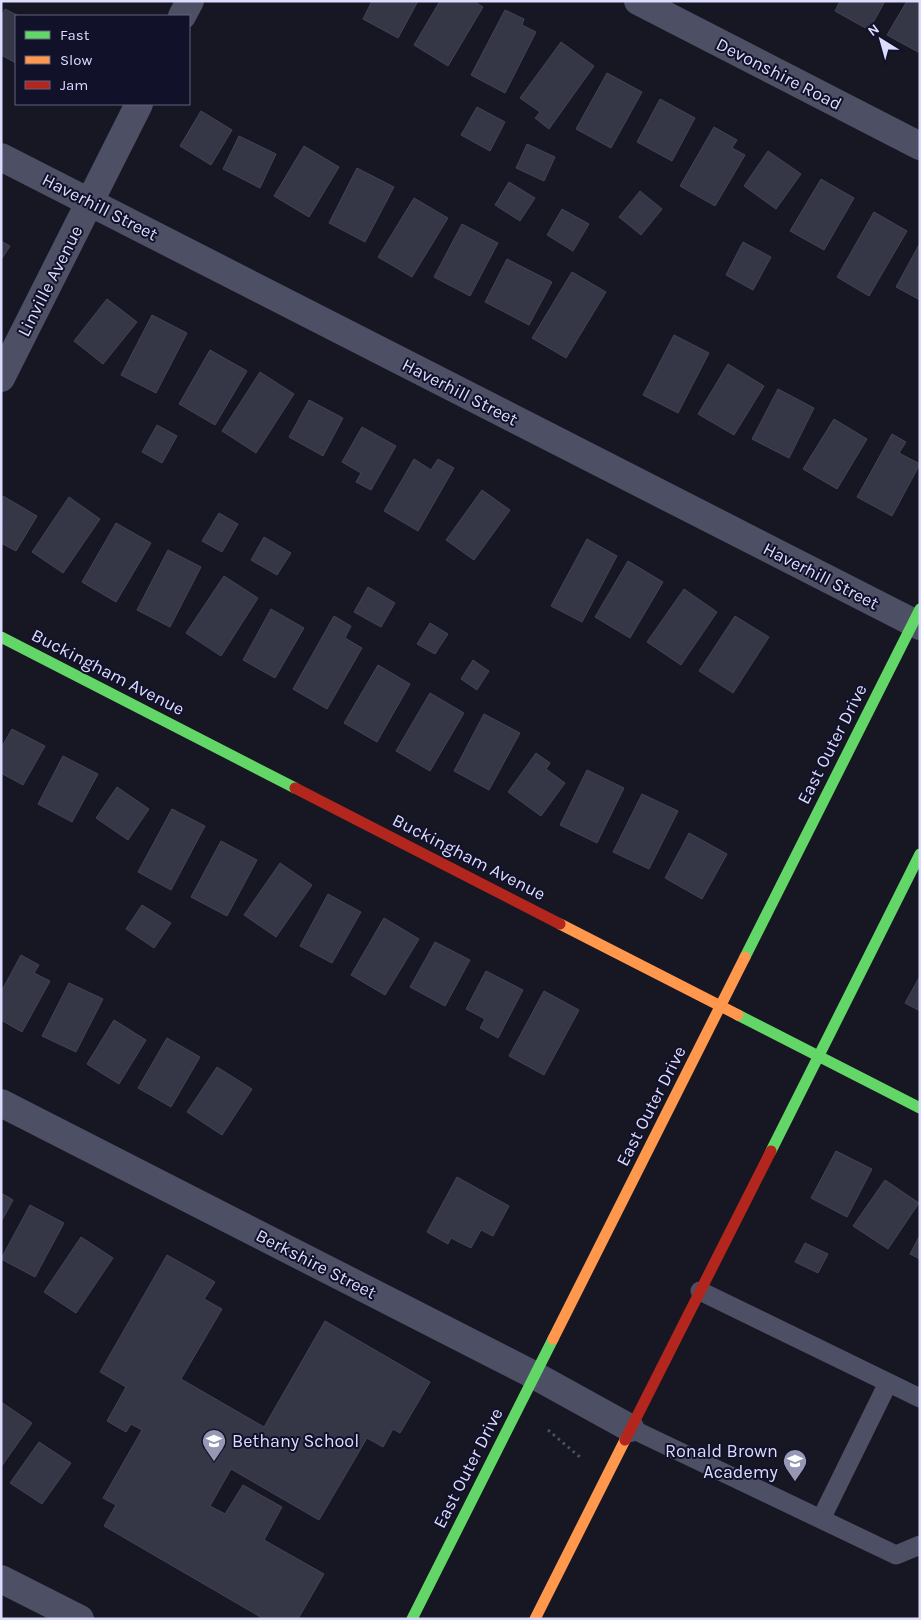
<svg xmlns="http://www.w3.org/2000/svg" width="921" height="1620" viewBox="0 0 921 1620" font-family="Karla,sans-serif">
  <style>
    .building { fill: #353646; stroke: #434257 }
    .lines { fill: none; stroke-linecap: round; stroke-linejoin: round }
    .path { stroke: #45535f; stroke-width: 3; stroke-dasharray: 2.5 4; stroke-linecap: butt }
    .lane { stroke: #4d4f65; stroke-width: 19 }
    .street { stroke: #4d4f65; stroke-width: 28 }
    .fast { stroke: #63d668; stroke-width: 11 }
    .slow { stroke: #ff974d; stroke-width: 11 }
    .jam { stroke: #b3261e; stroke-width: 11 }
    .labels { text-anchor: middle; stroke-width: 4; stroke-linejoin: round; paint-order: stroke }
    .street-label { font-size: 18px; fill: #dbdcfe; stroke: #12112a }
    .poi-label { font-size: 18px; fill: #dbdcfe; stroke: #12112a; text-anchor: start }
  </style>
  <rect width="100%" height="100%" fill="#171724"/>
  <path class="building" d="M 372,1 L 418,1 L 398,38 L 363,19 Z
    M 440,1 L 473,1 L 483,7 L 448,66 L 414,45 Z
    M 840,1 L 885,1 L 869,30 L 835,11 Z
    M 907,1 L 920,2 L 920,53 L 887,35 Z
    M 5,9 L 19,16 L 16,16 L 16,63 L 1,55 L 1,17 Z
    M 505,10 L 524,19 L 522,25 L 536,32 L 505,93 L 471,75 Z
    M 561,42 L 594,66 L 549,129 L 535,118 L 540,112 L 520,98 Z
    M 607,73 L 642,92 L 611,148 L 576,129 Z
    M 660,99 L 695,118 L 672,161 L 637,142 Z
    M 477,107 L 505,122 L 490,151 L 461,135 Z
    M 201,111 L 232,130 L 211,165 L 180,146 Z
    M 714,127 L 737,140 L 732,148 L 745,155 L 715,206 L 680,186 Z
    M 239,136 L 276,154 L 260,188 L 223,169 Z
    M 527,144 L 555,157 L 544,181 L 516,168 Z
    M 304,146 L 339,167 L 309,217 L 274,196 Z
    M 768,151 L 801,174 L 776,209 L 744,186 Z
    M 357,168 L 394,187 L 365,242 L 329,223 Z
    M 821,179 L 854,198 L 824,250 L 790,231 Z
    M 509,182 L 535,198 L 520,221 L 495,205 Z
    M 640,191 L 662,209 L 641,235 L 619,217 Z
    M 414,198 L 448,218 L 412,277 L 378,257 Z
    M 562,209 L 589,224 L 573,251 L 547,235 Z
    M 874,212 L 907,231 L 869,296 L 837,277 Z
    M 462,224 L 498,243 L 470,296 L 434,277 Z
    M 1,241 L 10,246 L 1,260 Z
    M 743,242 L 771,257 L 753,290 L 726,275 Z
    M 920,243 L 920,300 L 896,287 Z
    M 507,259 L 552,282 L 529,325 L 485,302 Z
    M 572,272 L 606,292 L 566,358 L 532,338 Z
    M 107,299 L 137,322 L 103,364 L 74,341 Z
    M 152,315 L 187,333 L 156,393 L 121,375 Z
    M 674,335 L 709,353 L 678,413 L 643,395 Z
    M 210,350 L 247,371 L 215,425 L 179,404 Z
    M 728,364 L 764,386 L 734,435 L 698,414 Z
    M 260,372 L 294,394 L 256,453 L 222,431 Z
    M 778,389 L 814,408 L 789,458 L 752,439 Z
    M 309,400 L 343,418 L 323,456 L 289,437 Z
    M 834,419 L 867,439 L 837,489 L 803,469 Z
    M 157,425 L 177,436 L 162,463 L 142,452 Z
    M 362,427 L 396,446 L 371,490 L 356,482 L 361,473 L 342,462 Z
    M 892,434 L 906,442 L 899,453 L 920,464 L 892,516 L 857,497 Z
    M 414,459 L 431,470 L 438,459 L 454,468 L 418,531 L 384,511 Z
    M 482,490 L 510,510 L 474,560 L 446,540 Z
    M 3,496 L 37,516 L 16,551 L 1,543 Z
    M 69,497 L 100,519 L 63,573 L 32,552 Z
    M 219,513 L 238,524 L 222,552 L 202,541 Z
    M 116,523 L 151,543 L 116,602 L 82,582 Z
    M 264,537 L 291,553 L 277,575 L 251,560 Z
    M 587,539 L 617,556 L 582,622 L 551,606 Z
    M 168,550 L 201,567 L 170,627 L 137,610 Z
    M 628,561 L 663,582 L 630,638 L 595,617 Z
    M 224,576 L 258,598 L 221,656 L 186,633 Z
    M 368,587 L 395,603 L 381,627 L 354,612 Z
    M 684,589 L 717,612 L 681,665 L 647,642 Z
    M 271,609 L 304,628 L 275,678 L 243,660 Z
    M 334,616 L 351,626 L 345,638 L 362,648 L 327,709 L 293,689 Z
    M 735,616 L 769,637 L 733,693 L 699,671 Z
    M 430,623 L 448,634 L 435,654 L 417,644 Z
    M 473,660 L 489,671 L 477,690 L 461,679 Z
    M 378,665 L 410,684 L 377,742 L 344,723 Z
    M 430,693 L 464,713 L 430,771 L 396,751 Z
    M 484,714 L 520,733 L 489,790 L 454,771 Z
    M 12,729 L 45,746 L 23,785 L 1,773 L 1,748 Z
    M 536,753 L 550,763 L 546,769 L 565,783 L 541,816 L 508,792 Z
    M 63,756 L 98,774 L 72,822 L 38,804 Z
    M 587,770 L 624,788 L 597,843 L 560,825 Z
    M 117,787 L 149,809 L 128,840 L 96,818 Z
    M 642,794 L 678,811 L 649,869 L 613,852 Z
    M 172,809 L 205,826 L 171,890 L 138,872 Z
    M 689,833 L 727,854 L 702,899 L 665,878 Z
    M 221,841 L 257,860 L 227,916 L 191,897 Z
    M 280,863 L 312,885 L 276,937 L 244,915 Z
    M 328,894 L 361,912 L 332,963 L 300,946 Z
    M 142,905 L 171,923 L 154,948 L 126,929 Z
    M 384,918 L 419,939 L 385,995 L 351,975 Z
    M 435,942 L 470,960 L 445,1006 L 410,987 Z
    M 21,955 L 39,965 L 34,973 L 50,981 L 22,1032 L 1,1020 L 1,992 Z
    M 486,971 L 523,990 L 498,1038 L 480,1028 L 485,1019 L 466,1009 Z
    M 920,976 L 920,1011 L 905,1003 Z
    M 69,983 L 103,999 L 76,1052 L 42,1036 Z
    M 544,991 L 579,1010 L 544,1075 L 509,1056 Z
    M 114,1020 L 146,1040 L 119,1084 L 87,1064 Z
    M 167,1038 L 200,1057 L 171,1107 L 138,1088 Z
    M 217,1067 L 252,1089 L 222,1135 L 187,1112 Z
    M 836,1151 L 872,1169 L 847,1217 L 811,1198 Z
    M 457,1177 L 509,1206 L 493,1236 L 481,1230 L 471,1248 L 451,1238 L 448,1244 L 427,1232 Z
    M 885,1180 L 919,1203 L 888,1249 L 853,1226 Z
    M 1,1193 L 13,1200 L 1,1222 Z
    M 30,1205 L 64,1223 L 35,1277 L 1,1259 Z
    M 920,1235 L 920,1259 L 910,1254 Z
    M 81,1237 L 113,1258 L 76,1313 L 44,1292 Z
    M 805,1243 L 828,1254 L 818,1273 L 795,1262 Z
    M 167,1255 L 215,1282 L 204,1299 L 222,1309 L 181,1379 L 264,1427 L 325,1321 L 430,1382 L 400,1433 L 393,1429 L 383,1447 L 367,1438 L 319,1520 L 231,1469 L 210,1506 L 225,1514 L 243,1485 L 282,1507 L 264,1540 L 324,1574 L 298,1619 L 264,1619 L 104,1526 L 116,1505 L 103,1498 L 142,1430 L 131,1424 L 126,1432 L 107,1421 L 126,1387 L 100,1372 Z
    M 1,1402 L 32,1423 L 1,1467 Z
    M 39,1442 L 71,1463 L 42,1504 L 10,1483 Z"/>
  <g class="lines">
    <path class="path" d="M 548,1430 L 581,1458"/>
    <path class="lane" d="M 700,1291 L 920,1398
      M 630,1428 L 896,1555 L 920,1545
      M 821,1519 L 888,1383"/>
    <path class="street" d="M 638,1 L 920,146
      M 182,16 L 190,1
      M 1,157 L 920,626
      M 1,378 L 139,104
      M 1,1103 L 534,1375 L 630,1428
      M 1,1579 L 80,1619"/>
    <path class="fast" d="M 1,637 L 295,788
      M 745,957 L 920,609
      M 738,1015 L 920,1108
      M 771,1151 L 920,854
      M 412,1619 L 553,1339"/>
    <path class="slow" d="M 560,924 L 738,1015
      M 553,1339 L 745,957
      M 535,1619 L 625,1440"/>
    <path class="jam" d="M 295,788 L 560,924
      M 625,1440 L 771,1151"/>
  </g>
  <defs>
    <g id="school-pin" transform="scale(1.25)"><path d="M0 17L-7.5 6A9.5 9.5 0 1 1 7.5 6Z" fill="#9697b2" stroke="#12112a"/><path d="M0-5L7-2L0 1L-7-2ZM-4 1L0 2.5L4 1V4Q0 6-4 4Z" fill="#fff"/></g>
  </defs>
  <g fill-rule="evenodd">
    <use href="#school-pin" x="214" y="1441"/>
    <use href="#school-pin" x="795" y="1461"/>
  </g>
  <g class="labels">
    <g class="street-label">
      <text transform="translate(779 74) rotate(27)" y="6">Devonshire Road</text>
      <text transform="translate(100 207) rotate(27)" y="6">Haverhill Street</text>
      <text transform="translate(50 281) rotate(-63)" y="6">Linville Avenue</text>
      <text transform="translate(460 392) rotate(27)" y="6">Haverhill Street</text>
      <text transform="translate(821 576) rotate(27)" y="6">Haverhill Street</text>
      <text transform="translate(108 672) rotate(27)" y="6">Buckingham Avenue</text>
      <text transform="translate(832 744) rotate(-63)" y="6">East Outer Drive</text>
      <text transform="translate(469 857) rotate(27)" y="6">Buckingham Avenue</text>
      <text transform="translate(651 1106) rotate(-63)" y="6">East Outer Drive</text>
      <text transform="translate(316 1264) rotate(27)" y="6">Berkshire Street</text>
      <text transform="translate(468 1468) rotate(-63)" y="6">East Outer Drive</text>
    </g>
    <g class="poi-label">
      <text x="232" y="1447">Bethany School</text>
      <text x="778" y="1457" text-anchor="end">Ronald Brown<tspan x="778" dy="21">Academy</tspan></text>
    </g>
  </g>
  <rect width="921" height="1620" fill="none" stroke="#dbdcfe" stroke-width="5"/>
  <rect x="15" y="15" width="175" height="90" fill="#12112a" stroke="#62627f"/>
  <rect x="25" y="31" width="25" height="8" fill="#63d668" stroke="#62627f"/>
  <text x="60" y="40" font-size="15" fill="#dbdcfe">Fast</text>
  <rect x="25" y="56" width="25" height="8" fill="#ff974d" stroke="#62627f"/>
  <text x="60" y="65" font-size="15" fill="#dbdcfe">Slow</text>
  <rect x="25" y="81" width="25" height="8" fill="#b3261e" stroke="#62627f"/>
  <text x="60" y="90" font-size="15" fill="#dbdcfe">Jam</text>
  <g transform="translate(881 40) rotate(323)" stroke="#12112a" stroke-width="4" paint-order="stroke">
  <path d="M0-4L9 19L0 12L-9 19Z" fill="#dbdcfe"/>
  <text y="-8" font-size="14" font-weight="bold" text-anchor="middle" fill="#dbdcfe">N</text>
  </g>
</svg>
